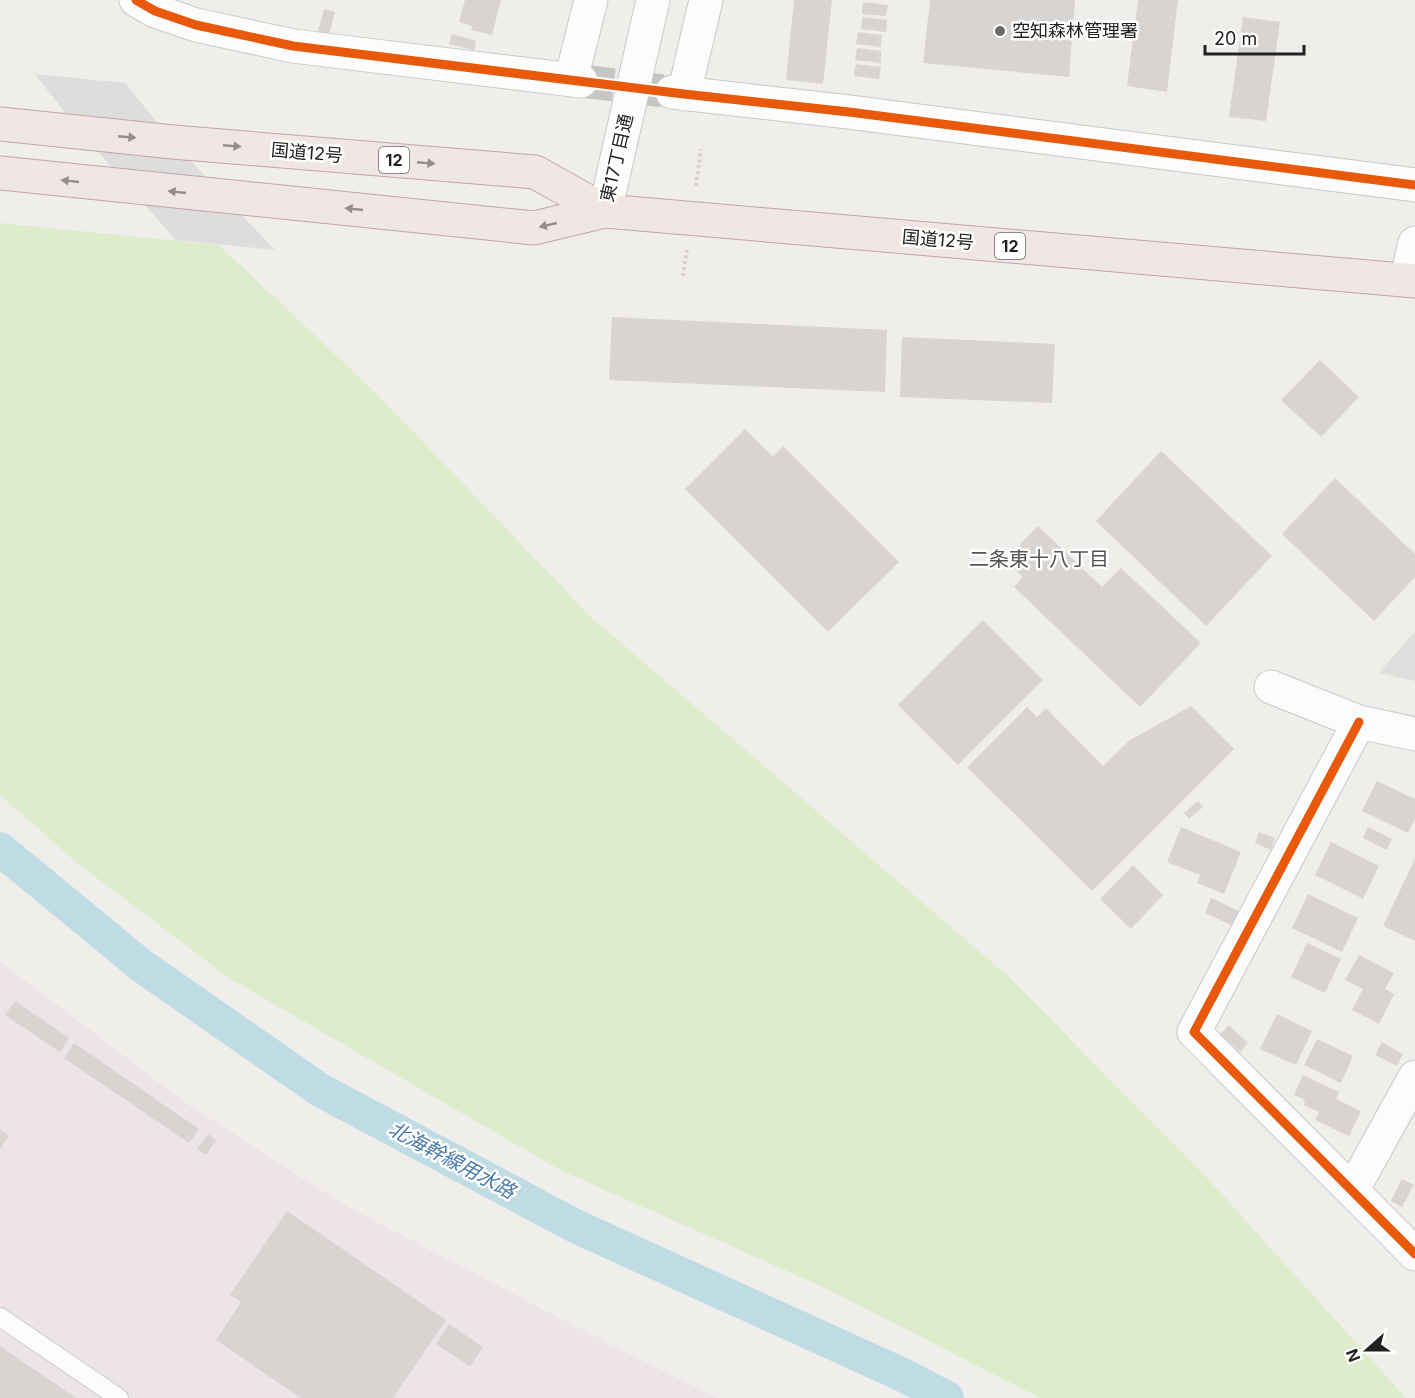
<svg xmlns="http://www.w3.org/2000/svg" width="1415" height="1398" viewBox="0 0 1415 1398" font-family="Inter,'Noto Sans JP',sans-serif">
  <style>
    .industrial { fill: #ede4e9 }
    .grass { fill: #ddeccb }
    .parking { fill: #e0dfde }
    .pier { fill: #dedddd }
    .lines { fill: none; stroke-linecap: round; stroke-linejoin: round }
    .canal { stroke: #bfdbe3; stroke-width: 34 }
    .building { fill: #d7d4d2 }
    .minor-tunnel { stroke: #c7c5c3; stroke-width: 33; stroke-dasharray: 33 16; stroke-linecap: butt }
    .service-casing { stroke: #c9c8c7; stroke-width: 20 }
    .minor-casing { stroke: #c9c8c7; stroke-width: 35 }
    .tertiary-casing { stroke: #c9c8c7; stroke-width: 35 }
    .trunk-casing { stroke: #c5a2ac; stroke-width: 35 }
    .path { stroke: #dccecd; stroke-width: 4; stroke-dasharray: 3 3; stroke-linecap: butt }
    .service { stroke: #fdfcfc; stroke-width: 18 }
    .minor { stroke: #fdfcfc; stroke-width: 33 }
    .tertiary { stroke: #fdfcfc; stroke-width: 33 }
    .trunk { stroke: #f0e6e4; stroke-width: 33 }
    .cycleway-casing { stroke: #fff; stroke-width: 13 }
    .cycleway { stroke: #e8590c; stroke-width: 9 }
    .oneway { fill: #938e8d }
    .poi-dot { fill: #6a6968; stroke: #fff; stroke-width: 2 }
    .labels { text-anchor: middle; stroke-width: 5; stroke-linejoin: round; paint-order: stroke }
    .shield { fill: #fff; stroke: #646464; stroke-width: 1.5 }
    .shield-label { font-size: 16px; font-weight: bold; fill: #222 }
    .poi-label { font-size: 18px; fill: #222; stroke: #fff; text-anchor: start }
    .street-label { font-size: 18px; fill: #222; stroke: #fff }
    .neighbourhood-label { font-size: 20px; fill: #555; stroke: #fff }
    .water-label { font-size: 20px; font-style: italic; fill: #4a7aab; stroke: #fff }
  </style>
  <rect width="100%" height="100%" fill="#f0eeeb"/>
  <path class="industrial" d="M 0,960 L 11,970 L 186,1103 L 343,1204 L 567,1322 L 718,1398 L 0,1398 Z"/>
  <path class="grass" d="M 0,223 L 219,245 L 376,393 L 591,617 L 1009,977 L 1208,1179 L 1406,1398 L 1040,1398 L 825,1288 L 560,1170 L 229,978 L 77,863 L 0,795 Z"/>
  <path class="parking" d="M 1415,631 L 1415,681 L 1379,673 Z"/>
  <path class="pier" d="M 35,74 L 125,83 L 173,142 L 275,250 L 176,240 L 81,133 Z"/>
  <g class="lines">
    <path class="canal" d="M 0,849 L 142,966 L 320,1090 L 575,1226 L 903,1375 L 947,1398"/>
  </g>
  <path class="building" d="M 465,0 L 501,0 L 492,35 L 471,30 L 472,26 L 459,22 Z
    M 794,0 L 832,0 L 823,84 L 786,80 Z
    M 930,0 L 1075,0 L 1069,77 L 923,63 Z
    M 1138,0 L 1178,0 L 1167,92 L 1127,86 Z
    M 863,2 L 888,5 L 886,16 L 862,14 Z
    M 324,9 L 335,12 L 329,35 L 318,32 Z
    M 862,17 L 887,20 L 886,32 L 861,29 Z
    M 1243,17 L 1280,22 L 1266,121 L 1229,117 Z
    M 858,32 L 882,35 L 881,47 L 856,44 Z
    M 452,34 L 476,41 L 474,50 L 449,44 Z
    M 857,48 L 881,51 L 881,63 L 855,60 Z
    M 856,64 L 881,67 L 879,79 L 854,76 Z
    M 612,317 L 887,330 L 885,392 L 609,380 Z
    M 902,337 L 1055,344 L 1052,403 L 900,397 Z
    M 1320,360 L 1359,397 L 1321,437 L 1281,400 Z
    M 745,429 L 773,457 L 783,446 L 899,562 L 828,632 L 685,489 Z
    M 1161,451 L 1272,556 L 1206,626 L 1096,521 Z
    M 1335,478 L 1415,554 L 1415,577 L 1374,621 L 1282,534 Z
    M 1038,526 L 1102,587 L 1121,568 L 1201,643 L 1140,707 L 1014,587 L 1023,577 L 1005,560 Z
    M 983,620 L 1043,680 L 958,765 L 898,705 Z
    M 1191,706 L 1234,749 L 1092,891 L 967,767 L 1027,707 L 1037,717 L 1046,708 L 1103,766 L 1130,740 Z
    M 1377,781 L 1415,799 L 1415,818 L 1408,833 L 1362,811 Z
    M 1198,801 L 1203,807 L 1189,819 L 1184,813 Z
    M 1181,827 L 1241,852 L 1224,894 L 1197,883 L 1200,875 L 1167,862 Z
    M 1368,827 L 1392,839 L 1387,850 L 1363,838 Z
    M 1259,832 L 1275,838 L 1271,850 L 1255,843 Z
    M 1331,842 L 1379,866 L 1363,899 L 1315,875 Z
    M 1415,859 L 1415,941 L 1383,926 Z
    M 1133,865 L 1163,895 L 1131,929 L 1100,899 Z
    M 1308,894 L 1358,918 L 1342,952 L 1292,928 Z
    M 1211,898 L 1239,911 L 1233,926 L 1205,913 Z
    M 1307,943 L 1341,959 L 1325,993 L 1291,977 Z
    M 1359,955 L 1394,973 L 1385,989 L 1394,994 L 1379,1024 L 1352,1010 L 1363,989 L 1345,980 Z
    M 15,1001 L 69,1038 L 60,1052 L 5,1015 Z
    M 1277,1014 L 1312,1031 L 1296,1065 L 1260,1049 Z
    M 1229,1025 L 1248,1043 L 1240,1052 L 1220,1034 Z
    M 1317,1039 L 1353,1056 L 1341,1083 L 1304,1065 Z
    M 1382,1042 L 1403,1054 L 1397,1066 L 1375,1055 Z
    M 74,1043 L 199,1129 L 189,1143 L 64,1058 Z
    M 1303,1075 L 1339,1092 L 1336,1099 L 1361,1111 L 1349,1136 L 1315,1120 L 1319,1112 L 1304,1105 L 1305,1100 L 1294,1095 Z
    M 0,1129 L 9,1136 L 0,1149 Z
    M 208,1134 L 216,1140 L 206,1155 L 197,1149 Z
    M 1402,1179 L 1414,1185 L 1402,1207 L 1391,1201 Z
    M 287,1211 L 446,1320 L 393,1398 L 301,1398 L 216,1340 L 241,1302 L 230,1295 Z
    M 449,1324 L 483,1347 L 470,1367 L 436,1344 Z
    M 0,1346 L 76,1398 L 0,1398 Z"/>
  <g class="lines">
    <path class="minor-tunnel" d="M 581,81 L 672,92"/>
    <g class="service-casing">
      <path id="service" d="M 0,1317 L 119,1398"/>
    </g>
    <g class="minor-casing">
      <path id="minor" d="M 136,0 L 155,11 L 196,25 L 293,46 L 581,81
        M 571,80 L 591,0
        M 672,92 L 849,112 L 1415,185
        M 684,94 L 706,0
        M 1406,280 L 1415,243
        M 1271,687 L 1359,722 L 1415,734
        M 1359,722 L 1194,1032 L 1415,1254
        M 1352,1191 L 1415,1077"/>
    </g>
    <g class="tertiary-casing">
      <path id="tertiary" d="M 605,211 L 653,0"/>
    </g>
    <g class="trunk-casing">
      <path id="trunk" d="M 0,124 L 173,142 L 535,172 L 605,211
        M 0,173 L 534,228 L 605,211 L 1415,281"/>
    </g>
    <path class="path" d="M 696,186 L 701,149
      M 683,276 L 687,250"/>
    <use href="#service" class="service"/>
    <use href="#minor" class="minor"/>
    <use href="#tertiary" class="tertiary"/>
    <use href="#trunk" class="trunk"/>
    <g class="cycleway-casing">
      <path id="cycleway" d="M 136,0 L 155,11 L 196,25 L 293,46 L 684,94 L 849,112 L 1415,185
        M 1359,722 L 1194,1032 L 1415,1254"/>
    </g>
    <use href="#cycleway" class="cycleway"/>
  </g>
  <defs><path id="oneway-solid" d="M-6-.8H1V-3.2L6.5 0L1 3.2V.8H-6Z" transform="scale(1.5)"/></defs>
  <g class="oneway">
    <use href="#oneway-solid" transform="translate(127 137) rotate(5)"/>
    <use href="#oneway-solid" transform="translate(232 146) rotate(5)"/>
    <use href="#oneway-solid" transform="translate(426 163) rotate(5)"/>
    <use href="#oneway-solid" transform="translate(70 181) rotate(-174)"/>
    <use href="#oneway-solid" transform="translate(177 192) rotate(-174)"/>
    <use href="#oneway-solid" transform="translate(354 209) rotate(-174)"/>
    <use href="#oneway-solid" transform="translate(548 225) rotate(167)"/>
  </g>
  <circle class="poi-dot" cx="1000" cy="31" r="6"/>
  <g class="labels">
    <g class="shield">
      <rect x="379" y="147" width="30" height="26" rx="4.5"/>
      <rect x="995" y="233" width="30" height="26" rx="4.5"/>
    </g>
    <g class="shield-label">
      <text x="394" y="166">12</text>
      <text x="1010" y="252">12</text>
    </g>
    <g class="poi-label">
      <text x="1012" y="37">空知森林管理署</text>
    </g>
    <g class="street-label">
      <text transform="translate(307 153) rotate(5)" y="6">国道12号</text>
      <text transform="translate(617 158) rotate(-77)" y="6">東17丁目通</text>
      <text transform="translate(938 240) rotate(5)" y="6">国道12号</text>
    </g>
    <g class="neighbourhood-label">
      <text x="1039" y="566">二条東十八丁目</text>
    </g>
    <g class="water-label">
      <text transform="translate(452 1160) rotate(28)" y="7">北海幹線用水路</text>
    </g>
  </g>
  <g transform="translate(1367 1350) rotate(249)" stroke="#ffffff" stroke-width="4.5" paint-order="stroke">
  <path d="M0-4.5L10 22L0 15L-10 22Z" fill="#222222"/>
  <text y="-9" font-size="16" font-weight="bold" text-anchor="middle" fill="#222222">N</text>
  </g>
  <path d="M1205 45v9h99v-9" fill="none" stroke="#222222" stroke-width="3"/>
  <text x="1214" y="45" font-size="18" fill="#222222" stroke="#ffffff" stroke-width="4.5" paint-order="stroke">20 m</text>
</svg>
